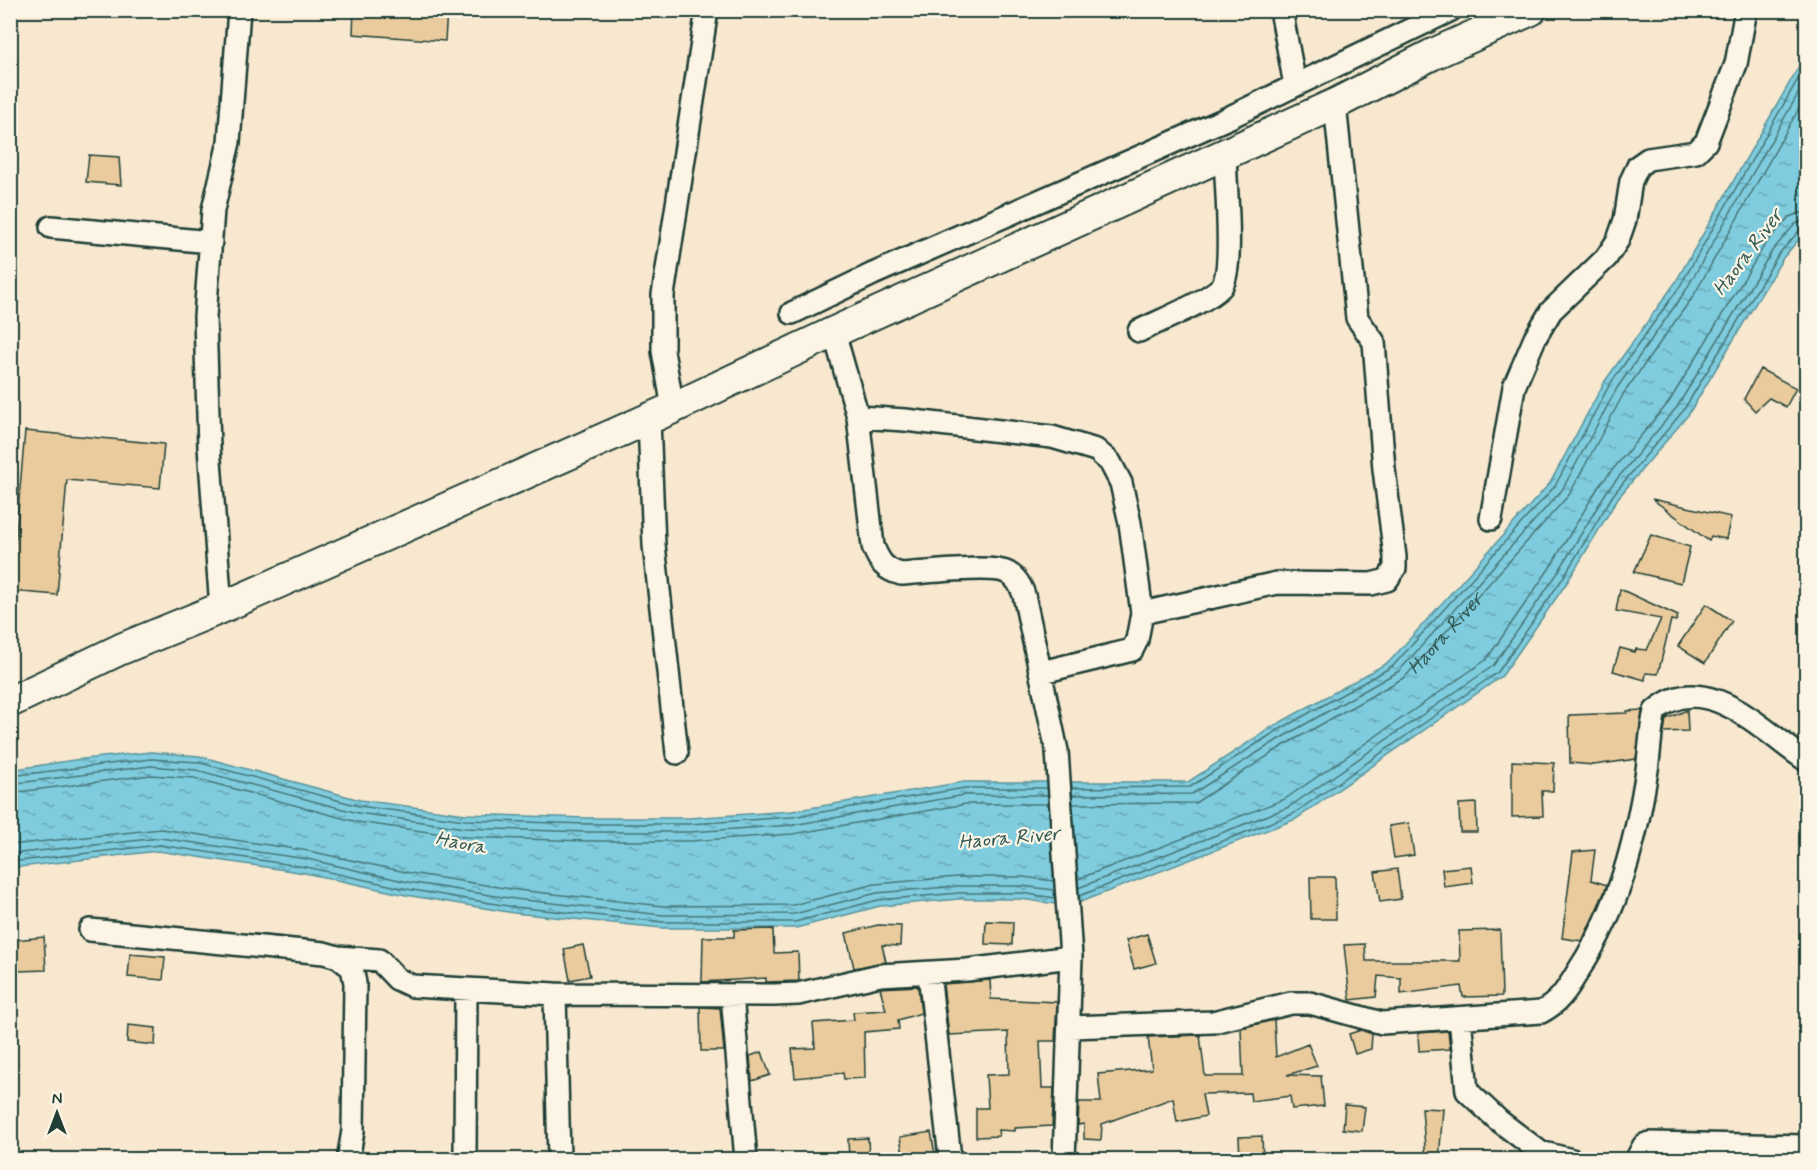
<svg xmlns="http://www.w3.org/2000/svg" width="1817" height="1170" viewBox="0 0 1817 1170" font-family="Mynerve,sans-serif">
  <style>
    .water { fill: url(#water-ripples); stroke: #59939a; stroke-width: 1.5 }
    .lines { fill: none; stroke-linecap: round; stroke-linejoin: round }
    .shore { stroke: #457678; stroke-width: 1.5 }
    .building { fill: #eacb9d; stroke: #1f3d34; stroke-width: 1.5 }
    .street-casing { stroke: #1f3d34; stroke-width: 26 }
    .secondary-casing { stroke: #1f3d34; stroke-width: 34 }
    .street { stroke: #fcf5e5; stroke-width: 21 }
    .secondary { stroke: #fcf5e5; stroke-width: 30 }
    .labels { text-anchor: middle; stroke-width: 4.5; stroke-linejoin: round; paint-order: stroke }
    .water-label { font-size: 20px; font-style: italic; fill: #325a56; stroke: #fcf5e5 }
  </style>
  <defs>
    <pattern id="water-ripples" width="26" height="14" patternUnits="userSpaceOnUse" patternTransform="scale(1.5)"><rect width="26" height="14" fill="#7fccde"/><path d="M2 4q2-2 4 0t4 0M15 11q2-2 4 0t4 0" fill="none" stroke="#67a7b5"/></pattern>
  </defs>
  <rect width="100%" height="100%" fill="#f7e8cf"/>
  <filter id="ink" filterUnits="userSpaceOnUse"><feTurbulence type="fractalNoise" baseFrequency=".0167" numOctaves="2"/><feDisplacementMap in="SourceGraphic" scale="12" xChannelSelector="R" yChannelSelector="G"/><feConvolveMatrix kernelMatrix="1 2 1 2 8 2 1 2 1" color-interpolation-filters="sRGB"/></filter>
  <g filter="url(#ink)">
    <path class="water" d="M 1806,54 L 1806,231 L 1783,258 L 1688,415 L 1618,498 L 1568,581 L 1502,676 L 1296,819 L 1070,906 L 1021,899 L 959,899 L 880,906 L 796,928 L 662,928 L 514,913 L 406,895 L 305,873 L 158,851 L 11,868 L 11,770 L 74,760 L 151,752 L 199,756 L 360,800 L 466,814 L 587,818 L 689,818 L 792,811 L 964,782 L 1188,782 L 1272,727 L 1389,662 L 1550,483 L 1605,381 L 1675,283 Z"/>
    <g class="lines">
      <g class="shore">
        <path d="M 10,776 L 151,759 L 197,762 L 359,806 L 465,820 L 587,824 L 689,824 L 792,817 L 965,788 L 1047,788"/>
        <path d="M 10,784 L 151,766 L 196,770 L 358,813 L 465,828 L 587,832 L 690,832 L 793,825 L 965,795 L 1048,795"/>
        <path d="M 1072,788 L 1190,787 L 1275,732 L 1393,666 L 1555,486 L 1610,384 L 1680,286 L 1806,65"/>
        <path d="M 10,793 L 151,775 L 194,778 L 357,822 L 464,837 L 586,841 L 690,841 L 793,834 L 966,804 L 1049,804"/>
        <path d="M 1072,795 L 1192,794 L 1279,739 L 1399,671 L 1562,490 L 1617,388 L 1686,290 L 1806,80"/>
        <path id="s1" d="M 1073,804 L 1195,803 L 1283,746 L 1405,677 L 1569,495 L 1624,393 L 1694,295 L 1806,96"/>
        <path d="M 10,845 L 161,829 L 309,851 L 410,873 L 517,890 L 663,906 L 793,905 L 875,884 L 957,877 L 1023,877 L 1054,881"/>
        <path d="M 10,854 L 160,838 L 307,859 L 408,882 L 515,899 L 663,915 L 794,914 L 877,893 L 958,886 L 1022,886 L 1054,890"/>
        <path d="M 10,862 L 159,845 L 306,867 L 407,889 L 514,907 L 663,922 L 795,922 L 878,900 L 959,893 L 1021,893 L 1055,898"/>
        <path d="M 1078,879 L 1285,799 L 1486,660 L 1549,569 L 1599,486 L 1669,402 L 1764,246 L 1789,217 L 1806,211"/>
        <path d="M 1078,888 L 1289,807 L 1493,666 L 1557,574 L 1607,491 L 1677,407 L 1772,251 L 1795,224 L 1806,220"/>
        <path d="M 1079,896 L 1293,814 L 1498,672 L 1563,578 L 1613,495 L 1683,411 L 1778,255 L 1800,230 L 1806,228"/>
      </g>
    </g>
    <path class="building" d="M 354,10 L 447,10 L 445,41 L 353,34 Z
      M 89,155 L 119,157 L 121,185 L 86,182 Z
      M 1760,369 L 1796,388 L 1786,407 L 1769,398 L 1755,411 L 1744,399 Z
      M 25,431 L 164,444 L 160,488 L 67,480 L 57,595 L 11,591 Z
      M 1652,499 L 1731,517 L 1726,539 L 1711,536 L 1709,541 Z
      M 1651,535 L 1690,547 L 1681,583 L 1634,572 Z
      M 1620,589 L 1678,616 L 1676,621 L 1671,620 L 1658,674 L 1646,673 L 1645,680 L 1613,671 L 1620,648 L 1635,652 L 1636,649 L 1647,650 L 1661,619 L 1616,611 Z
      M 1706,604 L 1732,621 L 1705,663 L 1678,646 Z
      M 1642,710 L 1636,759 L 1594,765 L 1570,763 L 1569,715 L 1627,713 L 1627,711 Z
      M 1687,710 L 1688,731 L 1664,732 L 1666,719 Z
      M 1512,761 L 1554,763 L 1553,791 L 1542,791 L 1543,816 L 1512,817 Z
      M 1476,803 L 1477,832 L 1460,832 L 1459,804 Z
      M 1409,823 L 1414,855 L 1394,858 L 1389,826 Z
      M 1595,850 L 1591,880 L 1607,885 L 1604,893 L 1582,941 L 1562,938 L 1573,852 Z
      M 1471,866 L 1473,883 L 1444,887 L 1442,869 Z
      M 1397,869 L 1401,899 L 1380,902 L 1375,872 Z
      M 1310,877 L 1335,877 L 1336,919 L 1311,919 Z
      M 986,921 L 1013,922 L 1012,945 L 985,944 Z
      M 878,925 L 901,926 L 900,946 L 882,945 L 886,962 L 854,968 L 846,933 Z
      M 773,929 L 774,953 L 798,952 L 799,981 L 766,982 L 766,978 L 702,982 L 703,937 L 734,937 L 734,930 Z
      M 1500,930 L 1502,996 L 1463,997 L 1461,986 L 1401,994 L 1401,978 L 1378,976 L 1376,997 L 1350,1000 L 1344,945 L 1365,944 L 1366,961 L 1460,961 L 1459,931 Z
      M 1147,934 L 1156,963 L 1134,969 L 1126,940 Z
      M 44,937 L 46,970 L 18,971 L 15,940 Z
      M 583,945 L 590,976 L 570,980 L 564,949 Z
      M 130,954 L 165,957 L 163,980 L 128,977 Z
      M 990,980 L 991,999 L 1057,1002 L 1055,1041 L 1040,1041 L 1042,1088 L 1054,1088 L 1052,1126 L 1015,1128 L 1015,1131 L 998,1130 L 999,1136 L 976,1137 L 976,1108 L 988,1108 L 986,1075 L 1009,1074 L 1008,1032 L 949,1035 L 943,984 Z
      M 918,986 L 921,1013 L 898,1020 L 899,1029 L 864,1032 L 865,1078 L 844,1079 L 843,1073 L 795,1078 L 792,1049 L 815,1048 L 813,1023 L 854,1020 L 853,1012 L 886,1010 L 880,988 Z
      M 700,1007 L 720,1008 L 724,1051 L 701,1051 Z
      M 1274,1020 L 1276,1057 L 1308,1044 L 1317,1066 L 1287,1075 L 1321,1076 L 1324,1106 L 1292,1109 L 1290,1096 L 1251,1101 L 1250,1093 L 1202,1094 L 1206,1116 L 1177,1122 L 1173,1098 L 1102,1124 L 1101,1140 L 1084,1139 L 1084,1124 L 1078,1125 L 1079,1102 L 1101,1102 L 1098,1074 L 1152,1069 L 1148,1037 L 1200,1035 L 1205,1076 L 1243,1076 L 1241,1028 Z
      M 128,1025 L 156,1028 L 155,1045 L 127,1042 Z
      M 1361,1030 L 1372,1034 L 1371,1049 L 1355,1054 L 1349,1034 Z
      M 1448,1031 L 1450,1049 L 1419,1051 L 1418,1033 Z
      M 762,1052 L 770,1075 L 752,1081 L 750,1056 Z
      M 1345,1105 L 1365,1107 L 1362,1131 L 1343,1129 Z
      M 1422,1108 L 1443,1109 L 1439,1160 L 1426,1160 Z
      M 931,1132 L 936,1160 L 904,1160 L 900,1137 Z
      M 1262,1136 L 1263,1160 L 1240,1160 L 1239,1137 Z
      M 868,1138 L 869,1160 L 849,1160 L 848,1139 Z"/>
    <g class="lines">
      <g class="street-casing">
        <path id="street" d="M 1281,10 L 1295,85
          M 51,227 L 211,242
          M 792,313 L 873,274 L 1228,118 L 1451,10
          M 1139,331 C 1159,321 1207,302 1221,287 C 1235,271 1225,179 1225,154
          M 834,332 L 858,417 L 873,546 C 879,562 885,570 901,574 C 922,573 993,564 1008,573 C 1017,578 1021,586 1024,595 L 1057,751 L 1071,957 L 1064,1160
          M 673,408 L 663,351 L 663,295 L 707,10
          M 858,417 L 905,420 L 1052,437 L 1096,450 L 1110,462 L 1121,483 L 1130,523 L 1142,613 L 1277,583 L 1371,584 L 1387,580 L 1395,568 L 1395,557 L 1384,469 L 1374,342 L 1357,318 L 1335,104
          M 649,420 L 654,545 L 677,753
          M 1491,519 L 1514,387 L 1535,338 L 1551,311 L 1606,258 L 1618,240 L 1625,220 L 1631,181 L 1638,166 L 1648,159 L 1696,152 L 1706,142 L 1736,64 L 1746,10
          M 221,608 L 209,447 L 205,317 L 213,210 L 229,142 L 239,10
          M 1042,672 L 1132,650 L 1137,640 L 1142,613
          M 90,930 L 324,953 L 338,957 L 352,968 L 355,983 L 353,1131 L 348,1160
          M 338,957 L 379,960 L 397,979 L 412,986 L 555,994 L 774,995 L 798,994 L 880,975 L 967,970 L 1071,957
          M 929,973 L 950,1158
          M 555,994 L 559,1160
          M 732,995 L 746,1160
          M 1460,1018 L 1467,1091 L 1498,1120 L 1540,1152 L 1572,1160
          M 1070,1027 L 1213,1022 L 1291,1003 L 1310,1003 L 1382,1023 L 1541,1012 C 1561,1002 1569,986 1580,968 C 1619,908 1636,841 1647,770 C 1650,751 1650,731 1655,711 C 1705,666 1766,734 1806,760
          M 465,1157 L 466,989
          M 1636,1160 L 1644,1145 L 1649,1143 L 1806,1146"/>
      </g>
      <g class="secondary-casing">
        <path id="secondary" d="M 10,702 L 121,649 L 221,608 L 673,408 L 834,332 L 1335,104 L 1431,55 L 1531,10"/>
      </g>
      <use href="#street" class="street"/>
      <use href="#secondary" class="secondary"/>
    </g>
  </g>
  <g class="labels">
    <g class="water-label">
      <text transform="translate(1747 252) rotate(-53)" y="7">Haora River</text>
      <text dy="7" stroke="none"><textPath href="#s1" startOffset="426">Haora River</textPath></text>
      <text transform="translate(1009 837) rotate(-5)" y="7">Haora River</text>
      <text transform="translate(461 842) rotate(11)" y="7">Haora</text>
    </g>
  </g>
  <rect width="1817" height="1170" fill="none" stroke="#fcf5e5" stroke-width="36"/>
  <rect x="18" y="18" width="1781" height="1134" fill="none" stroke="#1f3d34" stroke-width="2" filter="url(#ink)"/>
  <g transform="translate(57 1113)" stroke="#fcf5e5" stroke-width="4.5" paint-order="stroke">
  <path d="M0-4.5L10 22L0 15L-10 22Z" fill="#1f3d34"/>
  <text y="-9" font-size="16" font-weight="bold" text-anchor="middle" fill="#1f3d34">N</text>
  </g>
</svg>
